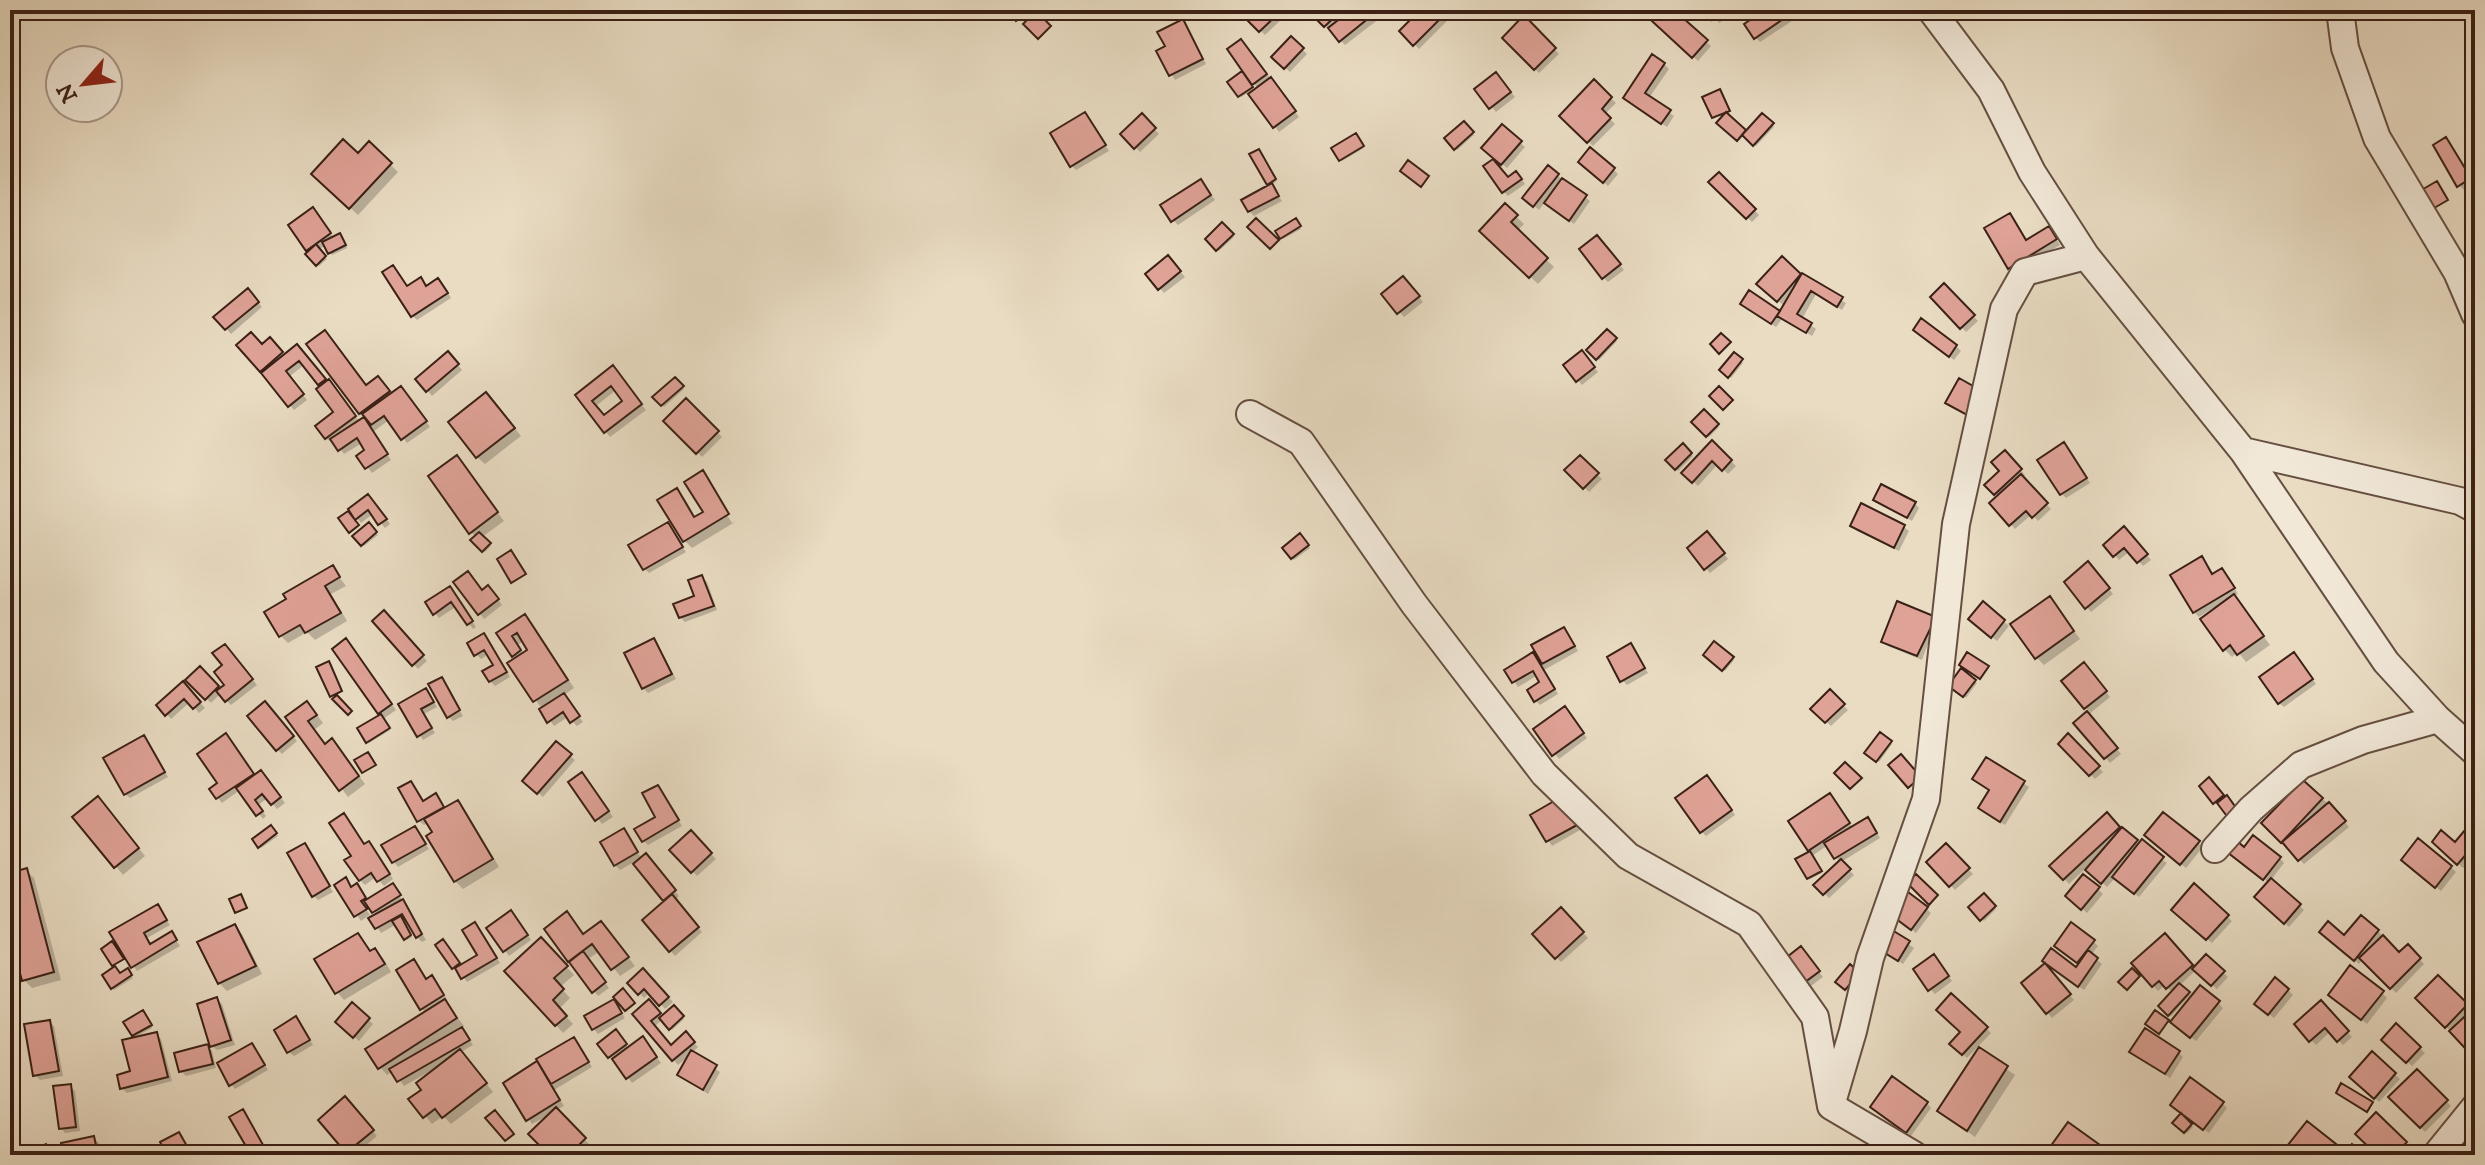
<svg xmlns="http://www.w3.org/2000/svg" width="2485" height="1165" viewBox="0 0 2485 1165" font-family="'IM FELL DW Pica',serif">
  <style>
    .shadow { fill: #0003; fill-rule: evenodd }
    .building { fill: #dfa297; stroke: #3b2016; stroke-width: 2; fill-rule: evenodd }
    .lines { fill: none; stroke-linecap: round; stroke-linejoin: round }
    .street-casing { stroke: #664f41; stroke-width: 30 }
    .street { stroke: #f1e8d8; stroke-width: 26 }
  </style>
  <rect width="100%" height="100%" fill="#e9dcc3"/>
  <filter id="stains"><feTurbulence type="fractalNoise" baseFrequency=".0025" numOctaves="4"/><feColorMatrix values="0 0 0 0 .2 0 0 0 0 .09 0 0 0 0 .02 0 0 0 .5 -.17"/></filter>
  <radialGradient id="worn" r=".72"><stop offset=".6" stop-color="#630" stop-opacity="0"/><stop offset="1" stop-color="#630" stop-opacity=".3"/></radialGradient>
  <path class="shadow" d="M 1012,10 L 1032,10 L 1033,12 L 1020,21 Z
    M 1040,10 L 1057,10 L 1058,11 L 1048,19 Z
    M 1228,10 L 1246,10 L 1236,19 Z
    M 1259,10 L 1291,10 L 1265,35 L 1249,19 Z
    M 1322,10 L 1371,10 L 1379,19 L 1345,45 L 1316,16 Z
    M 1423,10 L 1438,10 L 1448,20 L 1419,49 L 1402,31 Z
    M 1642,10 L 1671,10 L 1711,46 L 1698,61 Z
    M 1708,10 L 1739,10 L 1719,23 Z
    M 1769,10 L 1789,10 L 1795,19 L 1760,42 L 1755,37 Z
    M 1524,18 L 1559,54 L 1539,73 L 1505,38 Z
    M 1182,21 L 1187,26 L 1206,64 L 1175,80 L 1159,52 L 1167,47 Z
    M 1291,39 L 1307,54 L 1290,72 L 1274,57 Z
    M 1246,46 L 1299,117 L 1279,132 L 1249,92 L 1241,97 L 1230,82 L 1246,78 L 1255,92 L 1259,89 L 1250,80 Z
    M 1664,64 L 1669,69 L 1649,98 L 1674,116 L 1667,127 L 1630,102 Z
    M 1501,80 L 1515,97 L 1496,112 L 1477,90 Z
    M 1594,82 L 1616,103 L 1605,114 L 1615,124 L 1593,146 L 1562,116 Z
    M 1085,114 L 1109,151 L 1076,170 L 1072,166 Z
    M 1726,115 L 1746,133 L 1762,116 L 1774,127 L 1756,146 L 1744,135 L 1739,141 L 1719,123 Z
    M 1142,116 L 1159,134 L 1140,152 L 1123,134 Z
    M 1464,123 L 1474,135 L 1457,150 L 1447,138 Z
    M 1502,127 L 1525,147 L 1507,168 L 1484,148 Z
    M 1358,137 L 1364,148 L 1342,161 L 1340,160 Z
    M 369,144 L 398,172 L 358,215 L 314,174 L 358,156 Z
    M 2450,144 L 2474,184 L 2464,190 L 2459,185 Z
    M 1260,153 L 1277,181 L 1271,185 L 1282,201 L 1254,216 L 1249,211 L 1271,186 Z
    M 1585,167 L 1613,169 L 1618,174 L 1608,186 Z
    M 1548,168 L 1590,201 L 1574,224 L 1545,202 L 1539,210 L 1529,202 Z
    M 1719,174 L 1759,215 L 1752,222 L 1711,182 Z
    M 1521,178 L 1525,184 L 1508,196 L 1504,192 Z
    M 1205,186 L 1215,200 L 1178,225 L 1173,220 Z
    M 1505,206 L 1524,224 L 1517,231 L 1554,267 L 1538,284 L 1482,231 Z
    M 318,214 L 334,239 L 342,238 L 347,248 L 332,255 L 326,245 L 318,250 L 327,259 L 319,266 L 308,254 L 310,252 L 307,250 Z
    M 2010,215 L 2027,241 L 2049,228 L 2060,245 L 2015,272 L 2010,267 Z
    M 1297,223 L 1301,229 L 1283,239 L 1278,232 Z
    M 1222,225 L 1234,237 L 1219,251 L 1208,239 Z
    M 1602,242 L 1624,270 L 1608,282 L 1603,277 Z
    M 1782,259 L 1802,278 L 1846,303 L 1842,310 L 1816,294 L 1802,319 L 1816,329 L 1812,336 L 1782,319 L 1776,327 L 1748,308 L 1750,293 L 1781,314 L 1785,307 L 1759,284 Z
    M 1173,263 L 1185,277 L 1164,293 L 1148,274 Z
    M 393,267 L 408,288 L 443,285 L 451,298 L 417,320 L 412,315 Z
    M 1408,283 L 1423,302 L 1404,317 L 1384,294 Z
    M 1944,286 L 1978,321 L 1966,332 L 1933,297 Z
    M 248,290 L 262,307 L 231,334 L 216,317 Z
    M 1607,332 L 1617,341 L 1599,360 L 1589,350 Z
    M 1920,334 L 1956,346 L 1961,351 L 1954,360 Z
    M 269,340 L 285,357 L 302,351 L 328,383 L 334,387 L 360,422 L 366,418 L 309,345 L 332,340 L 367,386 L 386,386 L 392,395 L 406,393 L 430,427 L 407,443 L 389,420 L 373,432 L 391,460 L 372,473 L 359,456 L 367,451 L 362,443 L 344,454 L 334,441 L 331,442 L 326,438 L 336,413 L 322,387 L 304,365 L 289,377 L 307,400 L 294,410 L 239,345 L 262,347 Z
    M 1734,355 L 1743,363 L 1731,378 L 1722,370 Z
    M 452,358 L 462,370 L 432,396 L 418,379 Z
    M 1586,358 L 1598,372 L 1582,385 L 1578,380 Z
    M 617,373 L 646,410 L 610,437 L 577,395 ZM 616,390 L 625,401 L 604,417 L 596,406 Z
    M 675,379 L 684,389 L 664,407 L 655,397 Z
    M 686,401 L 722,437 L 702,457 L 666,421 Z
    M 494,402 L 521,436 L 485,464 L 477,457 Z
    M 1704,412 L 1719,427 L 1709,437 L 1694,422 Z
    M 1712,443 L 1736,466 L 1728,474 L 1718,464 L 1698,486 L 1684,473 Z
    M 1682,446 L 1693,456 L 1678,471 L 1668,460 Z
    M 2068,450 L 2090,483 L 2066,498 L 2062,494 Z
    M 2005,452 L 2025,475 L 2022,478 L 2051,509 L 2038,521 L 2032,514 L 2015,529 L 1992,503 L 1999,497 L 1987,485 L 2002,471 Z
    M 457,458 L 504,521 L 482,537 L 491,546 L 485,552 L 473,540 L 476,538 L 471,532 Z
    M 1580,458 L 1602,479 L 1589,492 L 1567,470 Z
    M 702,473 L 708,479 L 705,479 L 732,523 L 735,522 L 692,548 L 684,540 L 677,491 L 685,499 L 696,518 L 705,513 Z
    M 1876,500 L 1915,504 L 1919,508 L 1912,521 Z
    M 373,501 L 390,524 L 385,528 L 373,514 L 361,523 L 357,518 Z
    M 369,525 L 378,535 L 364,546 L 355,536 Z
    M 668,525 L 686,552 L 649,573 L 645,569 Z
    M 1852,526 L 1904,527 L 1909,531 L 1899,551 L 1857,531 Z
    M 2129,533 L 2151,560 L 2143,566 L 2130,551 L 2119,560 L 2106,545 Z
    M 1300,536 L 1310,548 L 1294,560 L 1285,548 Z
    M 1712,538 L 1728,559 L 1710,573 L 1689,548 Z
    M 2206,564 L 2213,575 L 2222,570 L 2227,575 L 2238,594 L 2233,596 L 2270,645 L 2246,662 L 2238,652 L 2232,657 L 2224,649 L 2213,608 L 2199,617 L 2194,612 Z
    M 332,568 L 346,586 L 331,594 L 347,621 L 315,640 L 307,632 L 288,643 L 281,636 L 289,600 Z
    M 2093,569 L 2113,594 L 2091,612 L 2087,607 Z
    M 702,577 L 707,582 L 717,610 L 685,622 L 680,617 L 697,597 Z
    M 456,582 L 482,592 L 493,592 L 502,605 L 484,619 Z
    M 454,593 L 476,627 L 473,629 L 457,606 L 439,618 L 435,613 Z
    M 2050,599 L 2080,639 L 2044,665 L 2037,658 Z
    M 1983,604 L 2009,626 L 1997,641 L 1976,624 Z
    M 384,613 L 427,661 L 418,669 L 374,621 Z
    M 525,616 L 533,624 L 574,688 L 564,695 L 583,722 L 577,726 L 568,717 L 554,726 L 510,663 L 517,659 L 499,633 ZM 524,641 L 530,650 L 524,654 L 518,645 Z
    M 1935,619 L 1932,643 L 1929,641 L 1922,660 L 1888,646 L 1884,642 Z
    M 1568,634 L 1578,651 L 1544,670 L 1558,694 L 1540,705 L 1535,700 L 1542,683 L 1538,675 L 1518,687 L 1507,670 L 1533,655 L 1540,662 L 1534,646 Z
    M 484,635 L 510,677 L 495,686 L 490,681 L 496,666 L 489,654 L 481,659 L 476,654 Z
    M 654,640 L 658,645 L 676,679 L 648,693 L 643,688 Z
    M 1715,643 L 1734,660 L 1725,671 L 1705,655 Z
    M 350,646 L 396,710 L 383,719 L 390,730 L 369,743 L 360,728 L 382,715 L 335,649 Z
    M 1631,646 L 1648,673 L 1627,685 L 1622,680 Z
    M 229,651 L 257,685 L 231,705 L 220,694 L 211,703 L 188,680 L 200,669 L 220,690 L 227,685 L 225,665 Z
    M 2298,659 L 2316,684 L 2284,707 L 2279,703 Z
    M 2089,670 L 2110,697 L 2088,715 L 2121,754 L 2110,763 L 2076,723 L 2090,712 L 2064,681 Z
    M 1961,671 L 1977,683 L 1966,698 L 1950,686 Z
    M 442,680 L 463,716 L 453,721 L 448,716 Z
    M 183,684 L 205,708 L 199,713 L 190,702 L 171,719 L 159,705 Z
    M 426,690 L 437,707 L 424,714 L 435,733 L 423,740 L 401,704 Z
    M 1830,692 L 1848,710 L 1831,726 L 1813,709 Z
    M 270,708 L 297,741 L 282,754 L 277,749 Z
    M 314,711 L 323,723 L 314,730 L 326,745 L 339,749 L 365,784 L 348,797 L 288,717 Z
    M 1569,714 L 1587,738 L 1559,759 L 1536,730 Z
    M 1880,735 L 1892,744 L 1879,762 L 1867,752 Z
    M 2068,736 L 2103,772 L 2095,779 L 2061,744 Z
    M 231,741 L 255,776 L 265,777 L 285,803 L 277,809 L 268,798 L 258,805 L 266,816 L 263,819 L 240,790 L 222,803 L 218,798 Z
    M 148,743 L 168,777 L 130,798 L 125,794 Z
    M 556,744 L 575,760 L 543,797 L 525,781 Z
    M 1987,759 L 2029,787 L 2005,825 L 1985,812 L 1991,791 Z
    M 587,779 L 613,817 L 602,824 L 571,782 Z
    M 1712,782 L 1735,815 L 1706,836 L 1701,831 Z
    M 2303,782 L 2334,809 L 2349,827 L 2304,864 L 2264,823 Z
    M 411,783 L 424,803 L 436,795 L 446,809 L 457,802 L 465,810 L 499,867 L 463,889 L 455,881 L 429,823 L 424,825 L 419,821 Z
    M 658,787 L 682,826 L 648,845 L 643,840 L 658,818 Z
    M 1834,801 L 1853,828 L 1872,824 L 1880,838 L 1841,862 L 1854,875 L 1829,898 L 1816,885 L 1840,862 L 1828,845 L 1812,856 L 1822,873 L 1810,879 L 1798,860 L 1812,852 L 1809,850 Z
    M 1565,804 L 1580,830 L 1552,846 L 1533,816 Z
    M 105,806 L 145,856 L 123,875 L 75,817 Z
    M 2107,815 L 2121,831 L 2167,863 L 2139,897 L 2115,878 L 2107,887 L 2086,868 L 2069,884 L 2052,866 Z
    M 2475,821 L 2475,866 L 2469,861 L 2463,868 L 2434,842 L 2455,845 Z
    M 271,827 L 278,836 L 261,848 L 254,839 Z
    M 415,828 L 429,849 L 398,867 L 394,862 Z
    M 624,831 L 642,859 L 650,860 L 679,896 L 675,900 L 702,932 L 675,956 L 644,920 L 666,901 L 634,862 L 620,870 L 615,865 Z
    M 690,832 L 716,859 L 697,876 L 672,850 Z
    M 2151,840 L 2198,843 L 2203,847 L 2186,868 Z
    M 305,846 L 333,892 L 318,900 L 314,896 Z
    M 1946,846 L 1973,874 L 1955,890 L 1929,862 Z
    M 373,848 L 393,879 L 384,886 L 376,877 L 365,885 L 360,880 Z
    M 2245,849 L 2280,858 L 2284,863 L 2271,880 L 2304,910 L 2289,927 L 2257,897 L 2269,883 L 2234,856 Z
    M 2408,865 L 2451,867 L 2456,872 L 2441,891 Z
    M 26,871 L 34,878 L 61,980 L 32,988 L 24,980 L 10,927 L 10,875 Z
    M 345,880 L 352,888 L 361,890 L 368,901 L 393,885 L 426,940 L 422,942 L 417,937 L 407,918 L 402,921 L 412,937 L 407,940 L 397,924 L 381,933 L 369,915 L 361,921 L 337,885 ZM 369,903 L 377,915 L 372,918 L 364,906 Z
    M 2194,886 L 2232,921 L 2212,943 L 2178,914 Z
    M 2098,889 L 2103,894 L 2087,913 L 2067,896 Z
    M 1984,896 L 1996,909 L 1984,921 L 1971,908 Z
    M 157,906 L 170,925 L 147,938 L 152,946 L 172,934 L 180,946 L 137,971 L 112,933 Z
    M 1926,908 L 1931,913 L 1916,933 L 1898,919 Z
    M 1561,910 L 1588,938 L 1561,962 L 1535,934 Z
    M 567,914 L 584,935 L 608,931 L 635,966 L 620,976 L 600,951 L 588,959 L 609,988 L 598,996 L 546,929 Z
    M 516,917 L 531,940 L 509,956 L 489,929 Z
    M 2361,917 L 2378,931 L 2400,955 L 2408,947 L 2424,964 L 2396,993 L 2363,959 L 2359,964 L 2326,936 L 2344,938 Z
    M 475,924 L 500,963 L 467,982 L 457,968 L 453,967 L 443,941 L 461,966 L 479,955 Z
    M 235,926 L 242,934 L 262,974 L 227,991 L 219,983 Z
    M 1892,933 L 1914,948 L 1903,964 L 1887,954 Z
    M 358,935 L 372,953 L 375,951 L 383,958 L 391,972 L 344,1000 L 337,992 Z
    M 2164,936 L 2194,969 L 2206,956 L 2228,977 L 2217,989 L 2196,970 L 2179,986 L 2190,995 L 2171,1016 L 2160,1006 L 2173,993 L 2165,985 L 2158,991 L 2134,963 Z
    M 541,940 L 574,975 L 560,987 L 570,998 L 559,1009 L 573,1024 L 563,1033 L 556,1025 Z
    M 2093,941 L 2098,946 L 2091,955 L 2102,964 L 2084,990 L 2048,964 L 2077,969 L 2080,965 L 2061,951 Z
    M 1805,954 L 1823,977 L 1807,989 L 1803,984 Z
    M 414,962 L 427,981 L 432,978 L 437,982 L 447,1000 L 445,1002 L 464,1026 L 461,1028 L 473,1045 L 461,1052 L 493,1092 L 451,1124 L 443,1116 L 432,1124 L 411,1099 L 424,1090 L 433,1072 L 432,1070 L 404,1086 L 393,1071 L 387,1075 L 380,1067 L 426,1013 L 421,1008 Z
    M 1938,962 L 1952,981 L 1935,994 L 1930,989 Z
    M 643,970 L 673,1002 L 665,1009 L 650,992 L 644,998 L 630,983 Z
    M 128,971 L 133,978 L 114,990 L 104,975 L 120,976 Z
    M 2050,971 L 2074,1000 L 2052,1018 L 2024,983 Z
    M 2438,978 L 2473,1012 L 2475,1056 L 2418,998 Z
    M 2288,990 L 2293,995 L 2274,1018 L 2261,1008 Z
    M 2382,993 L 2387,998 L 2367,1024 L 2335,999 Z
    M 1952,996 L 1991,1033 L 1967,1058 L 1952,1044 L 1963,1032 Z
    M 217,1000 L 222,1004 L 235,1045 L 217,1050 L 212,1046 Z
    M 614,1002 L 625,1018 L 598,1034 L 594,1029 Z
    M 649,1002 L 663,1017 L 674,1008 L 684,1019 L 672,1030 L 662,1020 L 654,1027 L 671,1047 L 686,1034 L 698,1047 L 692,1053 L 720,1072 L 708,1094 L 679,1075 L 690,1055 L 678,1065 L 635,1014 Z
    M 2218,1003 L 2223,1008 L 2196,1041 L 2177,1027 Z
    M 2320,1003 L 2352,1037 L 2343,1045 L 2330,1032 L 2316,1045 L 2297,1025 Z
    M 352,1005 L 373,1024 L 359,1041 L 338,1022 Z
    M 145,1015 L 152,1028 L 135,1037 L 133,1035 Z
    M 296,1019 L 313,1045 L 294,1056 L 289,1052 Z
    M 49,1022 L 54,1026 L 63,1076 L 40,1080 L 35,1075 Z
    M 2396,1026 L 2425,1053 L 2412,1066 L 2384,1039 Z
    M 616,1032 L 629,1049 L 647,1044 L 661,1063 L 632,1083 L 613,1057 L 611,1059 L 600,1045 Z
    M 156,1034 L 161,1039 L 172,1081 L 127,1093 L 122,1088 Z
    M 574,1039 L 592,1067 L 554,1090 L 564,1106 L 556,1110 L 589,1144 L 582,1151 L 586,1155 L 552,1155 L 549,1115 L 532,1124 L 506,1084 Z
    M 252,1045 L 268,1070 L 235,1089 L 231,1084 Z
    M 208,1047 L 212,1051 L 216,1068 L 186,1076 L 181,1071 Z
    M 1979,1050 L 2015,1075 L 1975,1137 L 1940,1111 Z
    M 2178,1052 L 2183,1057 L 2170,1078 L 2137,1056 Z
    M 2372,1054 L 2400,1079 L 2379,1102 L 2352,1076 Z
    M 2417,1071 L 2451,1106 L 2425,1132 L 2391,1097 Z
    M 70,1086 L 75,1091 L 80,1131 L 65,1133 L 61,1128 Z
    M 1927,1103 L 1931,1108 L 1911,1136 L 1878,1111 Z
    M 2222,1103 L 2227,1108 L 2209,1133 L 2185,1116 L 2183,1118 L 2193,1127 L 2187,1133 L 2175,1123 L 2183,1114 Z
    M 350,1104 L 377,1136 L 355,1155 L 351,1155 L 321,1120 Z
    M 2376,1114 L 2410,1148 L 2403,1155 L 2379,1155 Z
    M 94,1139 L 99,1143 L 101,1155 L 65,1155 Z
    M 2099,1146 L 2104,1151 L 2101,1155 L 2048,1154 Z
    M 522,1150 L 527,1155 L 513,1155 Z"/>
  <path class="building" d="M 1009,10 L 1032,10 L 1016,21 Z
    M 1256,10 L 1282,10 L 1259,32 L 1246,19 Z
    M 1319,10 L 1342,10 L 1324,27 L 1313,16 Z
    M 1351,10 L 1373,10 L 1375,13 L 1339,42 L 1328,28 Z
    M 1420,10 L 1441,10 L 1445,14 L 1413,46 L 1399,31 Z
    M 1640,10 L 1674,10 L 1708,40 L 1692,58 Z
    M 1706,10 L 1727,10 L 1712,20 Z
    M 1765,10 L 1789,10 L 1792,13 L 1754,39 L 1744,24 Z
    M 1036,11 L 1051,26 L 1038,39 L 1023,24 Z
    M 1524,15 L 1556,48 L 1534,70 L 1502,38 Z
    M 1183,19 L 1203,59 L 1169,76 L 1156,51 L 1165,46 L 1157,32 Z
    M 1291,36 L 1304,48 L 1284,69 L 1271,57 Z
    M 1241,39 L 1267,74 L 1252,85 L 1227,49 Z
    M 1652,54 L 1665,63 L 1645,93 L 1671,110 L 1661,124 L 1623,98 Z
    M 1242,71 L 1253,87 L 1238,97 L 1227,82 Z
    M 1496,72 L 1511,92 L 1489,109 L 1474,89 Z
    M 1271,77 L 1296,111 L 1273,128 L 1248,94 Z
    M 1594,79 L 1612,97 L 1602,109 L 1611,118 L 1587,143 L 1559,116 Z
    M 1720,89 L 1730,111 L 1712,118 L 1702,97 Z
    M 1085,112 L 1106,145 L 1070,167 L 1050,133 Z
    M 1726,112 L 1746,130 L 1737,141 L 1716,123 Z
    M 1142,113 L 1156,128 L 1134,149 L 1120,134 Z
    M 1762,113 L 1774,123 L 1753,146 L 1742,135 Z
    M 1464,121 L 1474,132 L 1454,150 L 1444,138 Z
    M 1502,124 L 1522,141 L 1501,165 L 1481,148 Z
    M 1356,133 L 1364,146 L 1339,161 L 1331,148 Z
    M 2446,137 L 2471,178 L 2457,187 L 2433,145 Z
    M 343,139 L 358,153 L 369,141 L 392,163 L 349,209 L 311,174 Z
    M 1590,147 L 1615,168 L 1603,183 L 1578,162 Z
    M 1259,149 L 1276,179 L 1267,185 L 1249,154 Z
    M 1493,159 L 1508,177 L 1516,171 L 1522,179 L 1502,193 L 1483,166 Z
    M 1408,160 L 1429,176 L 1421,187 L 1400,171 Z
    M 1548,165 L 1559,174 L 1533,207 L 1522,198 Z
    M 1719,172 L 1756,209 L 1746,219 L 1708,182 Z
    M 1562,178 L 1587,195 L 1569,221 L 1544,203 Z
    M 1201,179 L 1211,195 L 1171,222 L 1160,205 Z
    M 2437,181 L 2448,200 L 2429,211 L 2418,192 Z
    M 1272,183 L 1279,196 L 1248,212 L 1241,200 Z
    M 1505,203 L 1518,215 L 1511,222 L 1548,258 L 1529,278 L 1479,231 Z
    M 313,207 L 331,233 L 306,251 L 288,225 Z
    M 2010,213 L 2026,240 L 2049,226 L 2057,239 L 2008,269 L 1984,228 Z
    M 1256,218 L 1279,240 L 1270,249 L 1247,227 Z
    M 1296,218 L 1301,226 L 1280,239 L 1275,231 Z
    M 1222,222 L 1234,234 L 1216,251 L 1205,239 Z
    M 340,233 L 346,245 L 328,254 L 322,242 Z
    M 1597,235 L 1621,264 L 1602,279 L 1579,249 Z
    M 316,244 L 326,256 L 316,266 L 305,254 Z
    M 1168,255 L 1181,271 L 1158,290 L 1145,274 Z
    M 1782,256 L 1801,274 L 1777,302 L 1756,284 Z
    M 393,265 L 407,286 L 421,277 L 426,286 L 438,278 L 448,293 L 411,317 L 382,272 Z
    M 1802,273 L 1843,297 L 1837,307 L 1811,291 L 1797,314 L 1812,323 L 1806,333 L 1777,316 Z
    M 1403,276 L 1420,296 L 1397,314 L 1381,294 Z
    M 1944,283 L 1975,315 L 1960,329 L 1930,297 Z
    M 248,288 L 259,302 L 225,330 L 213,317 Z
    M 1749,290 L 1780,311 L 1771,324 L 1740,304 Z
    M 1921,318 L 1957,345 L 1949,357 L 1913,330 Z
    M 1607,329 L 1617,338 L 1596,360 L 1586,350 Z
    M 325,330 L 366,385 L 378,376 L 390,391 L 359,414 L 306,344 Z
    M 251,332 L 262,344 L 270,337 L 283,352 L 260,372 L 236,345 Z
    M 1721,333 L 1731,342 L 1719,354 L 1710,344 Z
    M 297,344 L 326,379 L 318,385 L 299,361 L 286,371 L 304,394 L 288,407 L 261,373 Z
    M 1582,350 L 1595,367 L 1576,382 L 1563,365 Z
    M 448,351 L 459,364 L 426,392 L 415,379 Z
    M 1734,352 L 1743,359 L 1728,378 L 1719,370 Z
    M 613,365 L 642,404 L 604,433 L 575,395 ZM 611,386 L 622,401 L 604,415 L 592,401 Z
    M 675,377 L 684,386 L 661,406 L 652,397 Z
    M 1959,378 L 1980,390 L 1967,415 L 1945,403 Z
    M 329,379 L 356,416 L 325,439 L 315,426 L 333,412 L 316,389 Z
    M 401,386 L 427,421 L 401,440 L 384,416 L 371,425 L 362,414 Z
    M 1719,386 L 1733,400 L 1723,410 L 1709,396 Z
    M 486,392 L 515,428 L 476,458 L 448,422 Z
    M 686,398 L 719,431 L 696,454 L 663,421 Z
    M 1704,409 L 1719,424 L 1706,437 L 1691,422 Z
    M 364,417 L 388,454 L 365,469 L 356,456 L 364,450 L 357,438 L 338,451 L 330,439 Z
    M 1712,440 L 1732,460 L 1722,471 L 1712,461 L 1692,483 L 1681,473 Z
    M 2064,442 L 2087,478 L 2060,495 L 2037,460 Z
    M 1683,443 L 1692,453 L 1675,470 L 1665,460 Z
    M 2005,450 L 2022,469 L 1994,495 L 1984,485 L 1999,471 L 1991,462 Z
    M 457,455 L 498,512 L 469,534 L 428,476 Z
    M 1580,455 L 1599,473 L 1583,489 L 1564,470 Z
    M 703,470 L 729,514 L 683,542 L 657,500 L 677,488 L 694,517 L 703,512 L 684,482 Z
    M 2021,474 L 2048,503 L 2032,518 L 2026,511 L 2009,526 L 1989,503 Z
    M 1881,484 L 1916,502 L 1907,518 L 1873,500 Z
    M 368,494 L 387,519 L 378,525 L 368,510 L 355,520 L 348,509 Z
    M 1861,503 L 1905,525 L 1894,548 L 1850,526 Z
    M 348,511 L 359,525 L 349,533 L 338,518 Z
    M 369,522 L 377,532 L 361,546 L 352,536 Z
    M 668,522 L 683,547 L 643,570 L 628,545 Z
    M 2124,526 L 2148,554 L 2137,563 L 2124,548 L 2113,557 L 2103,545 Z
    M 1707,531 L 1725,553 L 1704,570 L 1687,548 Z
    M 479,532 L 491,543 L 482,552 L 470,540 Z
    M 1300,533 L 1309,545 L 1291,559 L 1282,548 Z
    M 511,550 L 526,574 L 511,583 L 497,559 Z
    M 2202,556 L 2212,574 L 2222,568 L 2235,588 L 2193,613 L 2170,575 Z
    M 2088,561 L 2110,588 L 2085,609 L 2064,582 Z
    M 333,565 L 340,577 L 325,586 L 341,613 L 305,633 L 300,625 L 279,637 L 264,612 L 286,599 L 283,594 Z
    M 468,571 L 482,590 L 488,585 L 499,599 L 478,615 L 453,582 Z
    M 702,575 L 714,606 L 679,618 L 673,604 L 694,596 L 688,580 Z
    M 450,586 L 473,621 L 467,625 L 451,602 L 433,615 L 425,602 Z
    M 2234,594 L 2264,636 L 2237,655 L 2230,645 L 2223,651 L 2200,619 Z
    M 2050,596 L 2074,631 L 2035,659 L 2010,624 Z
    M 1897,601 L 1936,617 L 1917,656 L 1881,642 Z
    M 1983,601 L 2005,620 L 1991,638 L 1968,619 Z
    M 384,610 L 424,655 L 412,666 L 372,621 Z
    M 525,614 L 568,680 L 533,702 L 507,663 L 527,650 L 517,633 L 512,636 L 521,650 L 512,657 L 496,633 Z
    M 1564,627 L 1575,646 L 1542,664 L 1531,645 Z
    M 484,633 L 507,672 L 489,682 L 482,671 L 493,665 L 484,650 L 474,656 L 467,643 Z
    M 346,638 L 392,704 L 378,714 L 332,649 Z
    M 654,638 L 672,674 L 642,689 L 624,653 Z
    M 1714,641 L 1734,657 L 1722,671 L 1703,655 Z
    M 1631,643 L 1645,668 L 1620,682 L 1607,657 Z
    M 225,644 L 253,679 L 225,702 L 216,691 L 224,685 L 214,672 L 222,665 L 212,653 Z
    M 1533,652 L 1555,689 L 1534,702 L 1527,690 L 1539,682 L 1533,671 L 1512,683 L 1504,670 Z
    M 1967,652 L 1989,666 L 1980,679 L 1959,665 Z
    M 2294,652 L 2313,679 L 2278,704 L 2259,677 Z
    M 329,661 L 342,691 L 330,697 L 316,667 Z
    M 2084,662 L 2107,691 L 2084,709 L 2061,681 Z
    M 200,666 L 219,686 L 205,700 L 185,680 Z
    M 1961,668 L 1976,680 L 1963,697 L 1948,686 Z
    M 442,677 L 460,710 L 447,718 L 428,684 Z
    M 183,681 L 201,702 L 193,709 L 184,699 L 165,716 L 156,705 Z
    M 426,688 L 434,702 L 421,709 L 432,728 L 417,737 L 398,704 Z
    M 1830,689 L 1845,704 L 1825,723 L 1810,709 Z
    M 564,693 L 580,716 L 570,723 L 563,712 L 547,723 L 539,709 Z
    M 337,695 L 352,711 L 348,715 L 332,699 Z
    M 265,701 L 294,736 L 276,751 L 247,716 Z
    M 307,701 L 317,715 L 308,721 L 325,744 L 332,738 L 359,776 L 339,791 L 285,717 Z
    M 1565,706 L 1584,733 L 1552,756 L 1533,729 Z
    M 2087,711 L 2118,748 L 2104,759 L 2073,723 Z
    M 381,714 L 390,728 L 366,743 L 357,728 Z
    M 1880,732 L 1892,741 L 1876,762 L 1864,753 Z
    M 226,733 L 254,774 L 216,799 L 209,789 L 217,783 L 197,754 Z
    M 2068,733 L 2100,766 L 2089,776 L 2058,744 Z
    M 144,735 L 165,772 L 124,795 L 103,758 Z
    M 556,741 L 572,754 L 537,794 L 522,781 Z
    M 368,752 L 376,765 L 362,773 L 354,760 Z
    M 1901,754 L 1921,777 L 1908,788 L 1888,765 Z
    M 1986,757 L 2025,781 L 2000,822 L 1978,808 L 1989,790 L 1972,779 Z
    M 1845,762 L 1862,778 L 1850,789 L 1834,773 Z
    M 261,770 L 281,797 L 271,805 L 262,794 L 255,800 L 263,811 L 256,816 L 236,788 Z
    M 582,772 L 609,811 L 595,821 L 568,782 Z
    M 1707,775 L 1732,810 L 1700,833 L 1675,798 Z
    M 2209,777 L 2224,795 L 2213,804 L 2199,786 Z
    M 2303,780 L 2323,798 L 2281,843 L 2261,823 Z
    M 411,781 L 423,801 L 436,793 L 444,807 L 417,822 L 398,788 Z
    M 658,785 L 679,820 L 642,842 L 634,829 L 655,817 L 642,793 Z
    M 1830,793 L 1850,823 L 1808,851 L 1788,821 Z
    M 2227,795 L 2239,812 L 2229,819 L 2217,803 Z
    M 98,796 L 139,848 L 114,868 L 72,817 Z
    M 1561,797 L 1577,825 L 1546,842 L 1530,815 Z
    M 458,800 L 493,859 L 454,882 L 426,836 L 432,832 L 424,819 Z
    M 2329,802 L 2346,821 L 2298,861 L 2282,842 Z
    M 2107,812 L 2120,827 L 2063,880 L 2049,866 Z
    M 2163,812 L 2200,841 L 2180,865 L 2144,835 Z
    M 344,813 L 364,844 L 369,841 L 390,874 L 377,882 L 371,873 L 359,881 L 344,860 L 351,856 L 329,823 Z
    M 1868,817 L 1877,833 L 1834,859 L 1824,843 Z
    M 2475,818 L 2475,844 L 2457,865 L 2432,842 L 2441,830 L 2455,842 Z
    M 271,825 L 277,833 L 258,848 L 252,839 Z
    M 415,826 L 426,844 L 392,863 L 381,845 Z
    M 2122,827 L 2138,840 L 2101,884 L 2085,870 Z
    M 624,828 L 638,852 L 614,866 L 600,842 Z
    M 691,830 L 712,853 L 691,873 L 669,850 Z
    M 2253,835 L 2281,857 L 2263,880 L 2227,852 L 2236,840 L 2244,847 Z
    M 2418,838 L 2452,866 L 2435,888 L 2401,860 Z
    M 2142,839 L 2164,857 L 2134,894 L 2112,877 Z
    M 305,843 L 330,886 L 312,897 L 287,853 Z
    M 1946,843 L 1970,868 L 1949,887 L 1926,862 Z
    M 1810,851 L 1822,871 L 1807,879 L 1795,859 Z
    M 646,853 L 676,890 L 663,901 L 633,864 Z
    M 1841,859 L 1851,869 L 1823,895 L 1813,885 Z
    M 27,868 L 54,972 L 22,981 L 10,935 L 10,873 Z
    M 1916,874 L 1938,895 L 1929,905 L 1907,883 Z
    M 2083,874 L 2100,887 L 2081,910 L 2065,896 Z
    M 346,877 L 351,887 L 357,883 L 366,898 L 361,901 L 367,909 L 354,917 L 334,885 Z
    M 2271,878 L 2301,904 L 2284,924 L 2254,897 Z
    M 393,883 L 401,895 L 372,913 L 364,901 Z
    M 2194,883 L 2229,915 L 2206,940 L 2171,910 Z
    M 1908,892 L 1928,907 L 1911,930 L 1891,915 Z
    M 1984,893 L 1996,906 L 1980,921 L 1968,907 Z
    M 241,894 L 247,908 L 235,913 L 229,899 Z
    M 672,894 L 699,927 L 669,952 L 642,920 Z
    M 403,899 L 422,934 L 416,938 L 402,914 L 375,929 L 368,918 Z
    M 158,904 L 167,920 L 144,933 L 150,944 L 172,931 L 177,940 L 131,968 L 109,932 Z
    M 1561,907 L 1584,932 L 1555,959 L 1532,934 Z
    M 511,910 L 528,935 L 503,952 L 486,928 Z
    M 567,911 L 583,934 L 601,921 L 629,957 L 611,970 L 592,944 L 568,962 L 544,929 Z
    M 2361,915 L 2379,930 L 2354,961 L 2319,932 L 2328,921 L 2344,935 Z
    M 401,916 L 411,935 L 404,940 L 392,921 Z
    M 475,922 L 497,958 L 461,979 L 455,968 L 477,955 L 462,930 Z
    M 2071,922 L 2095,940 L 2077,963 L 2054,946 Z
    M 235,924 L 256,966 L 218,984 L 197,942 Z
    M 1892,930 L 1910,941 L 1898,961 L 1880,950 Z
    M 358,933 L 370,951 L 375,948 L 385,964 L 335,994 L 314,959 Z
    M 2165,933 L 2193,965 L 2166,989 L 2159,981 L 2152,987 L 2131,963 Z
    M 2383,935 L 2399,952 L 2408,944 L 2421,958 L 2390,989 L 2359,958 Z
    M 541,937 L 568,966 L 554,978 L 564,989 L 553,1000 L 567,1016 L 555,1026 L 504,971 Z
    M 443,939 L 460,963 L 452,969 L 435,945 Z
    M 112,941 L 124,959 L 112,966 L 101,949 Z
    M 1801,946 L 1820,971 L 1801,985 L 1782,961 Z
    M 2051,948 L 2076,967 L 2088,950 L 2098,958 L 2078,987 L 2042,961 Z
    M 583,951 L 606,982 L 592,993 L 569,962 Z
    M 1934,954 L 1949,976 L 1928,991 L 1913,969 Z
    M 2206,954 L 2225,971 L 2211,986 L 2192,969 Z
    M 414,959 L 426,979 L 432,975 L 444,995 L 420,1010 L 396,970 Z
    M 2045,963 L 2071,994 L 2046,1014 L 2021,983 Z
    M 1850,964 L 1860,973 L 1845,990 L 1835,982 Z
    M 2350,965 L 2384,991 L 2361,1020 L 2328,995 Z
    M 115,966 L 120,973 L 128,968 L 132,975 L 111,989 L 102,975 Z
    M 643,968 L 669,997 L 659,1006 L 644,989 L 638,995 L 627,983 Z
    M 2132,968 L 2140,976 L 2127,990 L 2118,982 Z
    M 2438,975 L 2468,1004 L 2445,1028 L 2415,998 Z
    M 2275,977 L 2289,989 L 2268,1015 L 2254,1004 Z
    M 2179,983 L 2190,992 L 2168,1016 L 2158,1006 Z
    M 2200,985 L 2220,1001 L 2190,1038 L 2170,1022 Z
    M 623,988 L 635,1003 L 625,1011 L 613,997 Z
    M 1951,993 L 1988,1027 L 1962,1055 L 1949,1044 L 1960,1032 L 1936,1010 Z
    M 217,997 L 231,1040 L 210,1047 L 197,1004 Z
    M 445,999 L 457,1018 L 378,1069 L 365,1049 Z
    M 614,999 L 622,1013 L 592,1030 L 584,1016 Z
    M 649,999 L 661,1013 L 651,1021 L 671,1045 L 686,1031 L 695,1042 L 672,1061 L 632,1014 Z
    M 2321,1000 L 2349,1031 L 2337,1042 L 2325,1028 L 2309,1042 L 2294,1024 Z
    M 352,1002 L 370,1018 L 353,1038 L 335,1022 Z
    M 674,1005 L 684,1016 L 669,1030 L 659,1018 Z
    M 2475,1007 L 2475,1059 L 2449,1031 Z
    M 143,1010 L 152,1025 L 132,1036 L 123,1022 Z
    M 2155,1010 L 2169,1020 L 2159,1034 L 2145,1024 Z
    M 296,1016 L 310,1040 L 287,1053 L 274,1030 Z
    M 50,1020 L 59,1071 L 33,1076 L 24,1024 Z
    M 2396,1023 L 2421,1047 L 2406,1063 L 2381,1040 Z
    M 462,1027 L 470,1040 L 397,1082 L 389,1069 Z
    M 2145,1028 L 2180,1051 L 2165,1074 L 2129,1052 Z
    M 616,1029 L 627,1044 L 608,1058 L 597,1044 Z
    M 157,1032 L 168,1077 L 120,1089 L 117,1075 L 130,1071 L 122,1040 Z
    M 643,1036 L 657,1057 L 626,1079 L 612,1059 Z
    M 574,1037 L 589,1062 L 551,1084 L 536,1059 Z
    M 252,1043 L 265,1065 L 229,1086 L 217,1063 Z
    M 208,1044 L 213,1064 L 179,1072 L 174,1053 Z
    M 1979,1047 L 2008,1066 L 1967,1131 L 1937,1111 Z
    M 460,1049 L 487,1083 L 442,1118 L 435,1109 L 423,1118 L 408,1099 L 421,1090 L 416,1083 Z
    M 691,1050 L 717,1065 L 703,1090 L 677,1075 Z
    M 2372,1051 L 2396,1073 L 2374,1099 L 2349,1077 Z
    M 537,1061 L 560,1100 L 526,1121 L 503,1083 Z
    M 2417,1069 L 2448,1100 L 2420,1128 L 2388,1097 Z
    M 1892,1076 L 1928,1102 L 1906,1133 L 1870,1107 Z
    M 2190,1077 L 2224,1102 L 2203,1130 L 2170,1105 Z
    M 2341,1083 L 2373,1102 L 2367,1112 L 2336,1093 Z
    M 71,1084 L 76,1127 L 59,1129 L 53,1086 Z
    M 345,1096 L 374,1130 L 346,1153 L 318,1120 Z
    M 556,1107 L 586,1138 L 569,1155 L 549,1155 L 528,1134 Z
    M 243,1109 L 267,1152 L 261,1155 L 251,1155 L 229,1117 Z
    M 495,1110 L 514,1134 L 505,1141 L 485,1118 Z
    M 2376,1112 L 2407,1142 L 2394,1155 L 2377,1155 L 2355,1134 Z
    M 2181,1113 L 2192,1124 L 2184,1133 L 2172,1123 Z
    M 2307,1121 L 2341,1148 L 2335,1155 L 2290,1155 L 2284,1150 Z
    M 2068,1122 L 2100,1145 L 2093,1155 L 2045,1154 Z
    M 179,1132 L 192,1155 L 167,1155 L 160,1142 Z
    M 94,1136 L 98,1155 L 63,1155 L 61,1143 Z
    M 46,1144 L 51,1155 L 24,1155 Z
    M 2352,1144 L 2366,1155 L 2343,1155 Z"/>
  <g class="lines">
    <g class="street-casing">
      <path id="street" d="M 1931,10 L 1991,90 L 2032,172 L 2086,256 L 2243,451 L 2386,662 L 2438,719 L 2475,752
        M 2340,10 L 2345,48 L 2377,138 L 2457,272 L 2475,314
        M 1250,414 L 1301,442 L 1414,604 L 1544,774 L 1628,856 L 1749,924 L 1815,1017 L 1831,1106 L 1914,1155
        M 2243,451 L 2460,501 L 2475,509
        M 2215,849 L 2251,809 L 2301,765 L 2363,740 L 2438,719
        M 1833,1099 L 1853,1031 L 1870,958 L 1926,799 L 1956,524 L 2004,309 L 2025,272 L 2086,256
        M 2436,1155 L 2475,1107"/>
    </g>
    <use href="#street" class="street"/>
  </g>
  <rect width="2485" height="1165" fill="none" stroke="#e9dcc3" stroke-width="40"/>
  <rect x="12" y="12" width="2461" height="1141" fill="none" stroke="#3b2016" stroke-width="4"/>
  <rect x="20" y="20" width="2445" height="1125" fill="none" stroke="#3b2016" stroke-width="2"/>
  <g transform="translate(84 84) rotate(242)"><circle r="38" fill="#f1e8d8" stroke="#a8988a" stroke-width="2"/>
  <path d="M0-6L14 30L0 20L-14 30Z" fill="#8f2418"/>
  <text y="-12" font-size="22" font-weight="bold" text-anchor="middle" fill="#3b2016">N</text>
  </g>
  <rect width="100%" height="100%" filter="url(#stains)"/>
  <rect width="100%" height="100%" fill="url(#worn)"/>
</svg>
